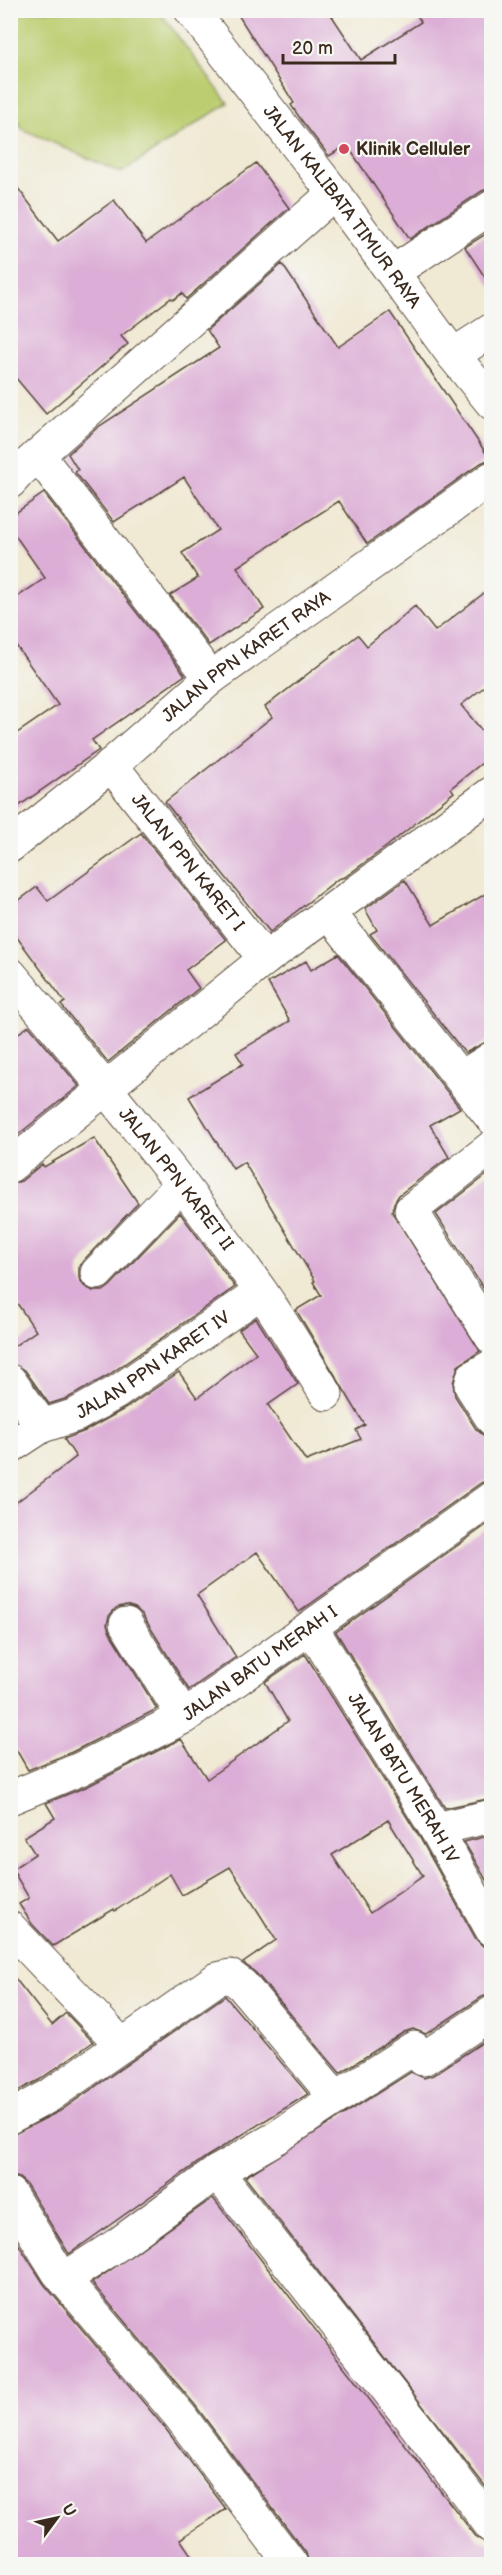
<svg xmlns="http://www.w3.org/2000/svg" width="502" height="2575" viewBox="0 0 502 2575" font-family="'Balsamiq Sans',sans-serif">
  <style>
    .green { fill: #bbcd70; stroke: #7b7c47; stroke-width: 1.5 }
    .building { fill: #dcadd6; fill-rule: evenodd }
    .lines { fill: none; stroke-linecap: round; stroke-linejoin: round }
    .minor-casing { stroke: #564739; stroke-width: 35 }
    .minor { stroke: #fff; stroke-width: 33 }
    .poi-dot { fill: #d1495b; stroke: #f6f6f2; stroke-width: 2 }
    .labels { text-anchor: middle; stroke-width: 4.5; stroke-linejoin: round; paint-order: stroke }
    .poi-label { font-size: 18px; font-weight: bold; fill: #3b2a1e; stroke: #f6f6f2; text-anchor: start }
    .street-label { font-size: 18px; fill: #3b2a1e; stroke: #f6f6f2 }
  </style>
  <rect width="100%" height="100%" fill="#f6f6f2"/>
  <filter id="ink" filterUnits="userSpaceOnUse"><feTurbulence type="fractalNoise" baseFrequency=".0167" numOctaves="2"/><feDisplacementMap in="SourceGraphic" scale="12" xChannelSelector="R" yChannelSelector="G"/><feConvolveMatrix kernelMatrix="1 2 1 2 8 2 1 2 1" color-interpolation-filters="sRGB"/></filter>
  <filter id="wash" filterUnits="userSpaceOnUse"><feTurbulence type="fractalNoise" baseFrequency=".008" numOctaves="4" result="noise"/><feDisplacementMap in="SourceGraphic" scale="24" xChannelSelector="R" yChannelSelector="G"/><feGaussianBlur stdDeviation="1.35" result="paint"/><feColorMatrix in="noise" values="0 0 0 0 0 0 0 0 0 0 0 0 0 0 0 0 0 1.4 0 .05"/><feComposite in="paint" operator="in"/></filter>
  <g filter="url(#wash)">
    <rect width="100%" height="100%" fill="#f0e9d3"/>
    <path class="green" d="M 10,11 L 159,11 L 228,103 L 121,173 L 22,129 L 11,107 Z"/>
    <g id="blocks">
      <path class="building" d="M 235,10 L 328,10 L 361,60 L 421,22 L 414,10 L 492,10 L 492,188 L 482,191 L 410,239 L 347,145 L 329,156 L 302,121 L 291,105 L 294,103 Z
        M 256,163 L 289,208 L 186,299 L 182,293 L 173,300 L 171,298 L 121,336 L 128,344 L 46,414 L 10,371 L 10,178 L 58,241 L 114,200 L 146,243 Z
        M 492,230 L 492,288 L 465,247 Z
        M 282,264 L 338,347 L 390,312 L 490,459 L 481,463 L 367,544 L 339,501 L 237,567 L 264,609 L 209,645 L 170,595 L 198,578 L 182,553 L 218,530 L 184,477 L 114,522 L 75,472 L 78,470 L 68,454 L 98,427 L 219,348 L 207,330 Z
        M 44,493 L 185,675 L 92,740 L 99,750 L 10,812 L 10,738 L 58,705 L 10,637 L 10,602 L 45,578 L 10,528 L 10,517 Z
        M 492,587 L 492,681 L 461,705 L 492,743 L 492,755 L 451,788 L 454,792 L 386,847 L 345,877 L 338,879 L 270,932 L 165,802 L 272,717 L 265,707 L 358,635 L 367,646 L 415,606 L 435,631 Z
        M 141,833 L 226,940 L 186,970 L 199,988 L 108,1062 L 61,1005 L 65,1002 L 10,928 L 10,907 L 37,887 L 48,901 Z
        M 405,880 L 433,925 L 492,890 L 492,1039 L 465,1053 L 370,934 L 377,930 L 365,909 Z
        M 338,954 L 460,1108 L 430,1125 L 449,1157 L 399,1195 L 394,1203 L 392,1212 L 480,1351 L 458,1366 L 453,1383 L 455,1396 L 476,1429 L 483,1435 L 492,1438 L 492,1479 L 481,1483 L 299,1612 L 257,1552 L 197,1595 L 236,1657 L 189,1690 L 142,1614 L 135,1608 L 126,1605 L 116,1608 L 109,1616 L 107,1625 L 110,1633 L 157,1709 L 72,1752 L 28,1770 L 10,1739 L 10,1507 L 76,1457 L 64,1439 L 85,1431 L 126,1408 L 179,1372 L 197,1398 L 256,1353 L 239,1330 L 256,1318 L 298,1384 L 268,1405 L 306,1461 L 361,1439 L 356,1430 L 365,1425 L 296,1310 L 321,1295 L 313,1282 L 315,1281 L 244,1162 L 233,1169 L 189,1097 L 243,1064 L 236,1053 L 290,1021 L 268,983 L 306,961 L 311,970 Z
        M 29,1026 L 79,1086 L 10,1141 L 10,1039 Z
        M 94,1138 L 138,1203 L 83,1261 L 79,1268 L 79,1278 L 84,1286 L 93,1291 L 103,1291 L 110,1286 L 180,1213 L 235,1287 L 107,1376 L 68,1398 L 49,1404 L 25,1370 L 10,1363 L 10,1349 L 36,1331 L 10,1293 L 10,1184 L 21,1181 L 42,1164 L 44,1167 Z
        M 492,1171 L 492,1302 L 436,1214 Z
        M 492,1521 L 492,1798 L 445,1808 L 336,1632 Z
        M 305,1654 L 420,1838 L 476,1939 L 483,1946 L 492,1949 L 492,1994 L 482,1997 L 426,2034 L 413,2029 L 404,2032 L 340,2073 L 256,1973 L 243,1963 L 276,1940 L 230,1867 L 182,1895 L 170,1874 L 115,1911 L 114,1909 L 53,1946 L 32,1924 L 19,1904 L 29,1898 L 12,1869 L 35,1854 L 24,1837 L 55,1818 L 46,1803 L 88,1786 L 181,1739 L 207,1779 L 288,1721 L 265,1682 ZM 388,1820 L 423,1876 L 370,1913 L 332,1855 Z
        M 492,1835 L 492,1890 L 464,1842 Z
        M 10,1972 L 52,2025 L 66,2013 L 93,2042 L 39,2080 L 10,2095 Z
        M 225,1996 L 308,2094 L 206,2157 L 69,2254 L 26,2184 L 19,2178 L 10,2175 L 10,2136 L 60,2111 Z
        M 492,2036 L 492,2495 L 245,2177 L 411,2072 L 424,2078 L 433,2075 Z
        M 213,2198 L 477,2538 L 492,2545 L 492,2565 L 309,2565 L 306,2553 L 195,2405 L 92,2283 Z
        M 10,2231 L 44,2284 L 165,2428 L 226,2509 L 180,2539 L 198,2565 L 10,2565 Z"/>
    </g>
  </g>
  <g filter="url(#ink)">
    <use href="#blocks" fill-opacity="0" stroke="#564739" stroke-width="1.5"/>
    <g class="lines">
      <g class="minor-casing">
        <g id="minor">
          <path id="s1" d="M 191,10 L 334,193 L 453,355 L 492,403"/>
          <path d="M 393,272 L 492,207"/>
          <path d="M 453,355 L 492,330"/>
          <path d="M 38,455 L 211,678"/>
          <path d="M 10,482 L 19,472 L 334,193"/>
          <path id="s2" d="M 111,765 L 265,959"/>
          <path id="s3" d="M 10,846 L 111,765 L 211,678 L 492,478"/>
          <path d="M 330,914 L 492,1118"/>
          <path id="s4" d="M 10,974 C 97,1077 182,1180 260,1290 C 283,1323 304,1359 326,1394"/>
          <path d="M 461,1078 L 492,1058"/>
          <path d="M 492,1147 L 411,1210 L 492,1338"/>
          <path d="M 10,1166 L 265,959 L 492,793"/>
          <path d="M 97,1273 L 182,1184"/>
          <path d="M 492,1366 L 473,1377 L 471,1386 L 492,1419"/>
          <path d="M 10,1381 L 42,1426"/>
          <path id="s5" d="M 10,1447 L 42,1426 L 76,1415 L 117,1392 L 261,1292"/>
          <path d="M 126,1624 L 184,1717"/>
          <path id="s6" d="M 311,1627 L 436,1829 L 492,1930"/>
          <path id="s7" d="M 10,1798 L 80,1769 L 184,1717 L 492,1498"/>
          <path d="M 436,1829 L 492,1816"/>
          <path d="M 10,1928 L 122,2045"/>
          <path d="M 10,2117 L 49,2096 L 217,1979 L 230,1976 L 242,1985 L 336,2098 L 414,2048 L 423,2059 L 492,2013"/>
          <path d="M 217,2172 L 417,2427 L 492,2527"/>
          <path d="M 10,2194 L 58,2272 L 180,2416 L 291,2564"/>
          <path d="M 64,2279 L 117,2245 L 217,2172 L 276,2138 L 336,2098"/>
        </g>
      </g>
      <use href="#minor" class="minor"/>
    </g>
  </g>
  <circle class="poi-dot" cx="344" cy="149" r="6"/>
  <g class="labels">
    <g class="poi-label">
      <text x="356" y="155">Klinik Celluler</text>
    </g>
    <g class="street-label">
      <text dy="6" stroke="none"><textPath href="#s1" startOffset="248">JALAN KALIBATA TIMUR RAYA</textPath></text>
      <text dy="6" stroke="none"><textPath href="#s3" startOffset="303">JALAN PPN KARET RAYA</textPath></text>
      <text dy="6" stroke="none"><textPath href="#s2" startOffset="124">JALAN PPN KARET I</textPath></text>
      <text dy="6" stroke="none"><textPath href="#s4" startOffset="264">JALAN PPN KARET II</textPath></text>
      <text dy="6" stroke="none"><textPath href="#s5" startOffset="166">JALAN PPN KARET IV</textPath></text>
      <text dy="6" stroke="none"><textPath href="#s7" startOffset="285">JALAN BATU MERAH I</textPath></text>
      <text dy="6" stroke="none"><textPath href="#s6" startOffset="177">JALAN BATU MERAH IV</textPath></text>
    </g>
  </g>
  <rect width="502" height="2575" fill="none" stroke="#f6f6f2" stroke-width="36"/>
  <g transform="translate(57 2518) rotate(57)" stroke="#f6f6f2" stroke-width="4.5" paint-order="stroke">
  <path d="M0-4.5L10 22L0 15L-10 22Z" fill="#3b2a1e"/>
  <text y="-9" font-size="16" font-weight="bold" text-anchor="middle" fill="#3b2a1e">U</text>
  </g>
  <path d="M283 54v9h112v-9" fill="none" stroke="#3b2a1e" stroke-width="3"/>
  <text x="292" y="54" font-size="18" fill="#3b2a1e" stroke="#f6f6f2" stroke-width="4.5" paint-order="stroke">20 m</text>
</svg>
